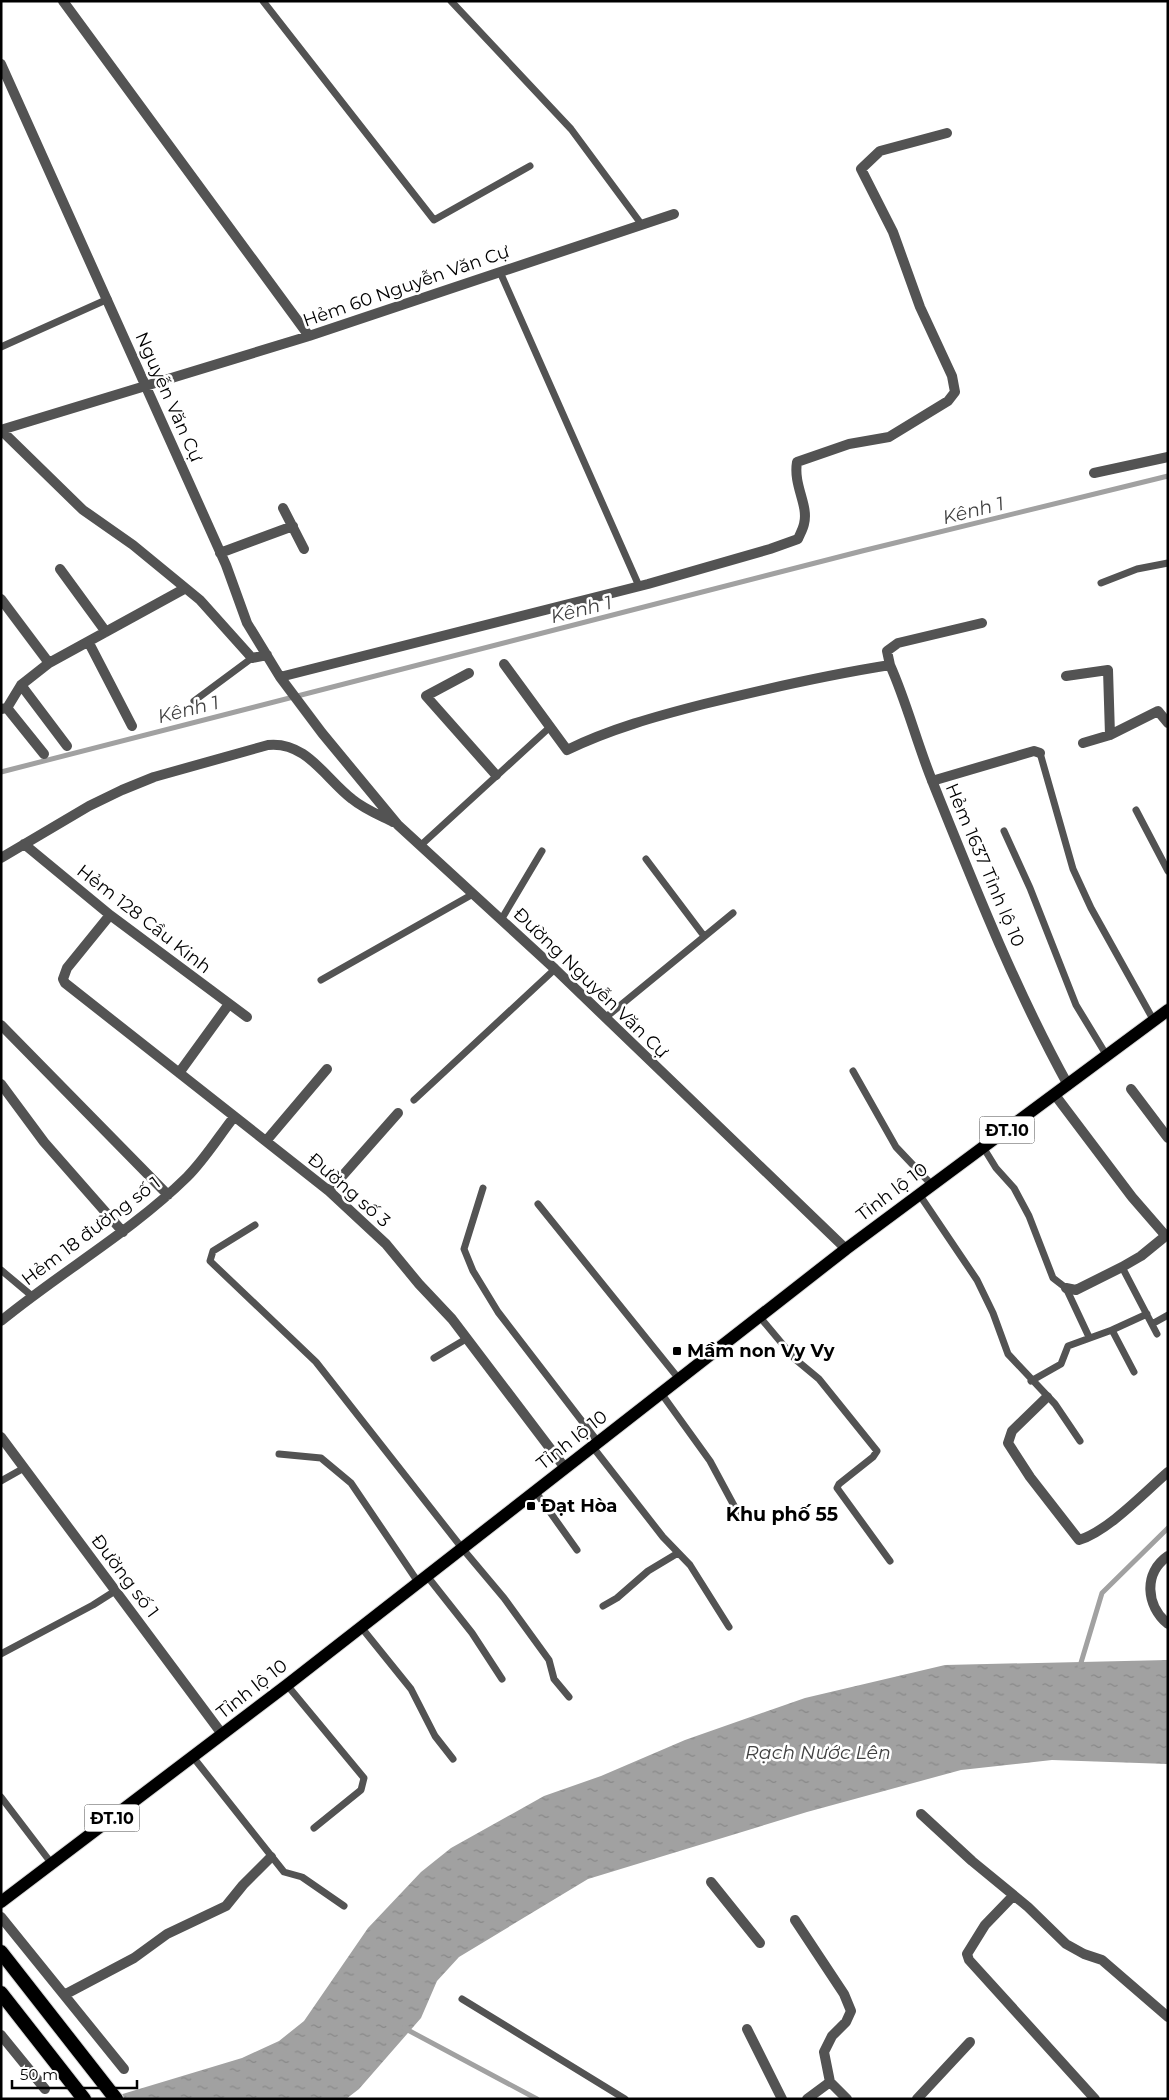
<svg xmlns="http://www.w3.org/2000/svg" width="1169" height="2100" viewBox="0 0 1169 2100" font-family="Montserrat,sans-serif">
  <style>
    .water { fill: url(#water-ripples) }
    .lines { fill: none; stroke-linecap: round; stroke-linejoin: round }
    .stream { stroke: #a1a1a1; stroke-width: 5 }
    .primary-casing { stroke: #dbdbdb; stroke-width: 14 }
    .trunk-casing { stroke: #dbdbdb; stroke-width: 16 }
    .service { stroke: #535353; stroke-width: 7 }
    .minor { stroke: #535353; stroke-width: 10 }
    .primary { stroke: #000; stroke-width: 12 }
    .trunk { stroke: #000; stroke-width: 14 }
    .poi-dot { fill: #000; stroke: #fff; stroke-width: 2 }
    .labels { text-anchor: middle; stroke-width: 5; stroke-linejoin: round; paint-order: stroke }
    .shield { fill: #fff; stroke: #4c4c4c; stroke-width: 1 }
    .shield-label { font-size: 16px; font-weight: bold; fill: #000 }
    .street-label { font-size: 18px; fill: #000; stroke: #fff }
    .poi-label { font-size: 18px; font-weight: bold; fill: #000; stroke: #fff; text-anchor: start }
    .water-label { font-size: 19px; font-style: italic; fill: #424242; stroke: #fff }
    .neighbourhood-label { font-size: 19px; font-weight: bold; fill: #000; stroke: #fff }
  </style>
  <defs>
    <pattern id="water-ripples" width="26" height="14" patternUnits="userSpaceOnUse" patternTransform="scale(1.25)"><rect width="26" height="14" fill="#a1a1a1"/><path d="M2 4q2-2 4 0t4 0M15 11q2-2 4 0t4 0" fill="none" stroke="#898989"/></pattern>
  </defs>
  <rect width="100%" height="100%" fill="#fff"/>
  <path class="water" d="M 1168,1660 L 1168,1764 L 1052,1760 L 961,1770 L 807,1812 L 588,1879 L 459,1957 L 437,1981 L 421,2018 L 359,2089 L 346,2099 L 106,2099 L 242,2058 L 279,2041 L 304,2021 L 368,1928 L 421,1872 L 451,1848 L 544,1796 L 601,1776 L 685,1740 L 805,1698 L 945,1665 Z"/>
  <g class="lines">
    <path class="stream" d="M 1,772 L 862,551 L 1168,476
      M 1080,1666 L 1102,1593 L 1168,1528
      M 404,2028 L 537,2099"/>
    <g class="primary-casing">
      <path id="primary" d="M 1,1902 L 287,1685 L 846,1249 L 1168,1010"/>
    </g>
    <g class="trunk-casing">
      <path id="trunk" d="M 1,1952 L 116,2099
        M 1,1993 L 84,2099"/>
    </g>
    <path class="service" d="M 263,1 L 434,220 L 530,166
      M 451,1 L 571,129 L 642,225
      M 500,272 L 639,586
      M 1,347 L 108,299
      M 1101,583 L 1137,569 L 1168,563
      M 194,701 L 252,658
      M 1040,753 L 1073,869 L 1091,908 L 1154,1021
      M 1136,810 L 1168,871
      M 1004,831 L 1030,888 L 1076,1005 L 1107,1056
      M 420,846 L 550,727
      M 646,859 L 704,936
      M 501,920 L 542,851
      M 321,980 L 473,894
      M 605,1018 L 733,913
      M 853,1071 L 896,1147 L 931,1184
      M 414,1100 L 555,969
      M 983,1147 L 996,1168 L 1014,1188 L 1029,1216 L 1053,1278 L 1066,1288 L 1089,1337
      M 483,1188 L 464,1249 L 473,1271 L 498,1312 L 598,1442
      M 919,1194 L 977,1280 L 993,1313 L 1008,1354 L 1055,1404 L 1080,1441
      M 538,1204 L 679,1379
      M 255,1225 L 213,1251 L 210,1261 L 316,1362 L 462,1548 L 504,1598 L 549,1660 L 554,1679 L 569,1697
      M 1122,1267 L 1157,1334
      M 1,1270 L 32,1296
      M 759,1316 L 795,1359 L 819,1379 L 877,1451 L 873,1457 L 839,1484 L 837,1488 L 890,1561
      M 1152,1324 L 1168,1315
      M 1112,1330 L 1147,1314
      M 434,1358 L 466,1339
      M 1031,1381 L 1061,1364 L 1068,1346 L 1112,1330 L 1134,1372
      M 661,1393 L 710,1461 L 738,1513
      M 592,1446 L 663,1537 L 690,1565 L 729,1627
      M 279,1454 L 321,1458 L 351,1483 L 418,1582
      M 1,1481 L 24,1468
      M 535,1491 L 577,1550
      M 427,1576 L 472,1633 L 502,1679
      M 603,1606 L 617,1598 L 648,1571 L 678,1553
      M 361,1627 L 411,1689 L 435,1736 L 453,1759
      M 1,1654 L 93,1605 L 115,1591
      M 287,1685 L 364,1778 L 361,1790 L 314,1828
      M 193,1757 L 284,1872 L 302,1877 L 344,1906
      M 1,1797 L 52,1864
      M 462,1999 L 625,2099"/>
    <path class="minor" d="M 63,1 L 309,336
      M 1,64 L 226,565 L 247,623 L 280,677 L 322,733 L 398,825 L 555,969 L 846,1249
      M 1,430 L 309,336 L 674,214
      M 1,430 L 83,510 L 133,545 L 200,600 L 252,658 L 267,655
      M 1094,473 L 1168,457
      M 283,508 L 304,549
      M 220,553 L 293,526
      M 60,569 L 106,632
      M 1,599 L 49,663
      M 982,623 L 898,643 L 887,651 L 890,665 C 907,703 917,744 933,783 C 974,885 1015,989 1068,1085
      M 89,643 L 132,726
      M 504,664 L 567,750 C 610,729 657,716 704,704 C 765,689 827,675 890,665
      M 469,673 L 426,696 L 496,775
      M 1066,676 L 1108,670 L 1110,735
      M 280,677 L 648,584 L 770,549 L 798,539 C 800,534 803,529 804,524 C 809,505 793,486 797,462 L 849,444 L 889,437 L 948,401 L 955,392 L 952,376 L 920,307 L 893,232 L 861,169 L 880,151 L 947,133
      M 21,685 L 67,746
      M 7,708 L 44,754
      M 1,709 L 7,708 L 21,685 L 49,663 L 184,589
      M 1083,743 L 1110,735 L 1158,711 L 1168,723
      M 932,781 L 1034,751 L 1040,753
      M 24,844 L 110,915 L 247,1017
      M 1,858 L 89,806 L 122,790 L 154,777 L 268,745 C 306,741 325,778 352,799 C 364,809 379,815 393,822
      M 110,915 L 67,968 L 63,979 L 65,983 L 329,1191 L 386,1244 L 419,1284 L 452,1319 L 565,1468
      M 1,1025 L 168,1195
      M 179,1073 L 229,1004
      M 1,1084 L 44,1142 L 123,1232
      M 1131,1089 L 1168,1138
      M 1055,1095 L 1132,1197 L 1165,1235
      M 266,1141 L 327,1069
      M 329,1191 L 398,1113
      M 1066,1288 L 1076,1290 L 1122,1267 L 1141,1256 L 1168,1234
      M 1,1321 C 62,1271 131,1232 187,1177 C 205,1159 219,1136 234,1117
      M 1047,1397 L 1012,1431 L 1008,1443 L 1030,1477 L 1079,1540 C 1107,1532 1145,1492 1168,1472
      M 1,1437 L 222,1734
      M 1168,1556 C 1143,1573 1146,1606 1168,1624
      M 921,1814 L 972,1861 L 1028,1907 L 1066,1944 L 1084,1954 L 1102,1960 L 1168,2017
      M 711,1882 L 760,1943
      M 1013,1896 L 985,1925 L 967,1954 L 969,1960 L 1095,2099
      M 1,1917 L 124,2069
      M 795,1920 L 844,1994 L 851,2011 L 846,2022 L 832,2036 L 824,2052 L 830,2082 L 847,2099
      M 64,1995 L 134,1958 L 167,1934 L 226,1906 L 243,1885 L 271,1857
      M 747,2029 L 782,2099
      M 1,2035 L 45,2089
      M 807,2099 L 830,2082
      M 917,2099 L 970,2042"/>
    <use href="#primary" class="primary"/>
    <use href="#trunk" class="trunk"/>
  </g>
  <g class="poi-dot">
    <rect x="672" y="1346" width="10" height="10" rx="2.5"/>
    <rect x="526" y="1501" width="10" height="10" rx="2.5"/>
  </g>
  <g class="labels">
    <g class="shield">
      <rect x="979.5" y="1116.5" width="55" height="27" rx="4"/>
      <rect x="84.5" y="1804.5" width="55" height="27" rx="4"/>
    </g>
    <g class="shield-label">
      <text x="1007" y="1136">ĐT.10</text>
      <text x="112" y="1824">ĐT.10</text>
    </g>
    <g class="street-label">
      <text transform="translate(406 286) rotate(-19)" y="6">Hẻm 60 Nguyễn Văn Cự</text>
      <text transform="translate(169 397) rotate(66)" y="6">Nguyễn Văn Cự</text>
      <text transform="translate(985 865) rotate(67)" y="6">Hẻm 1637 Tỉnh lộ 10</text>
      <text transform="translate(144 919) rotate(38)" y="6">Hẻm 128 Cầu Kinh</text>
      <text transform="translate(591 983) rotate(44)" y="6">Đường Nguyễn Văn Cự</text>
      <text transform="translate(349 1190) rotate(41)" y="6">Đường số 3</text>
      <text transform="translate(892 1192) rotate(-37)" y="6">Tỉnh lộ 10</text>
      <text transform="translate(91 1231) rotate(-37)" y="6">Hẻm 18 đường số 1</text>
      <text transform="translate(572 1440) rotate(-38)" y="6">Tỉnh lộ 10</text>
      <text transform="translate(125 1576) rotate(53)" y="6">Đường số 1</text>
      <text transform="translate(252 1689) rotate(-38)" y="6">Tỉnh lộ 10</text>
    </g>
    <g class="poi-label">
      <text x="687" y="1357">Mầm non Vy Vy</text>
      <text x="541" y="1512">Đạt Hòa</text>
    </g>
    <g class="water-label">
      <text transform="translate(973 510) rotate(-14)" y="7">Kênh 1</text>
      <text transform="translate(581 609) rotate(-14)" y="7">Kênh 1</text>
      <text transform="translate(188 709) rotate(-14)" y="7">Kênh 1</text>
      <text x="818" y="1759">Rạch Nước Lên</text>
    </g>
    <g class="neighbourhood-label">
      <text x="782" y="1521">Khu phố 55</text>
    </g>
  </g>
  <rect width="1169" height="2100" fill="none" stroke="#000000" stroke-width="5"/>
  <path d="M12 2080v8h125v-8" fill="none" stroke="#000000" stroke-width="2.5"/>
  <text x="20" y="2080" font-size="15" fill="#000000" stroke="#ffffff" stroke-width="4" paint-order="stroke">50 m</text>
</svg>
